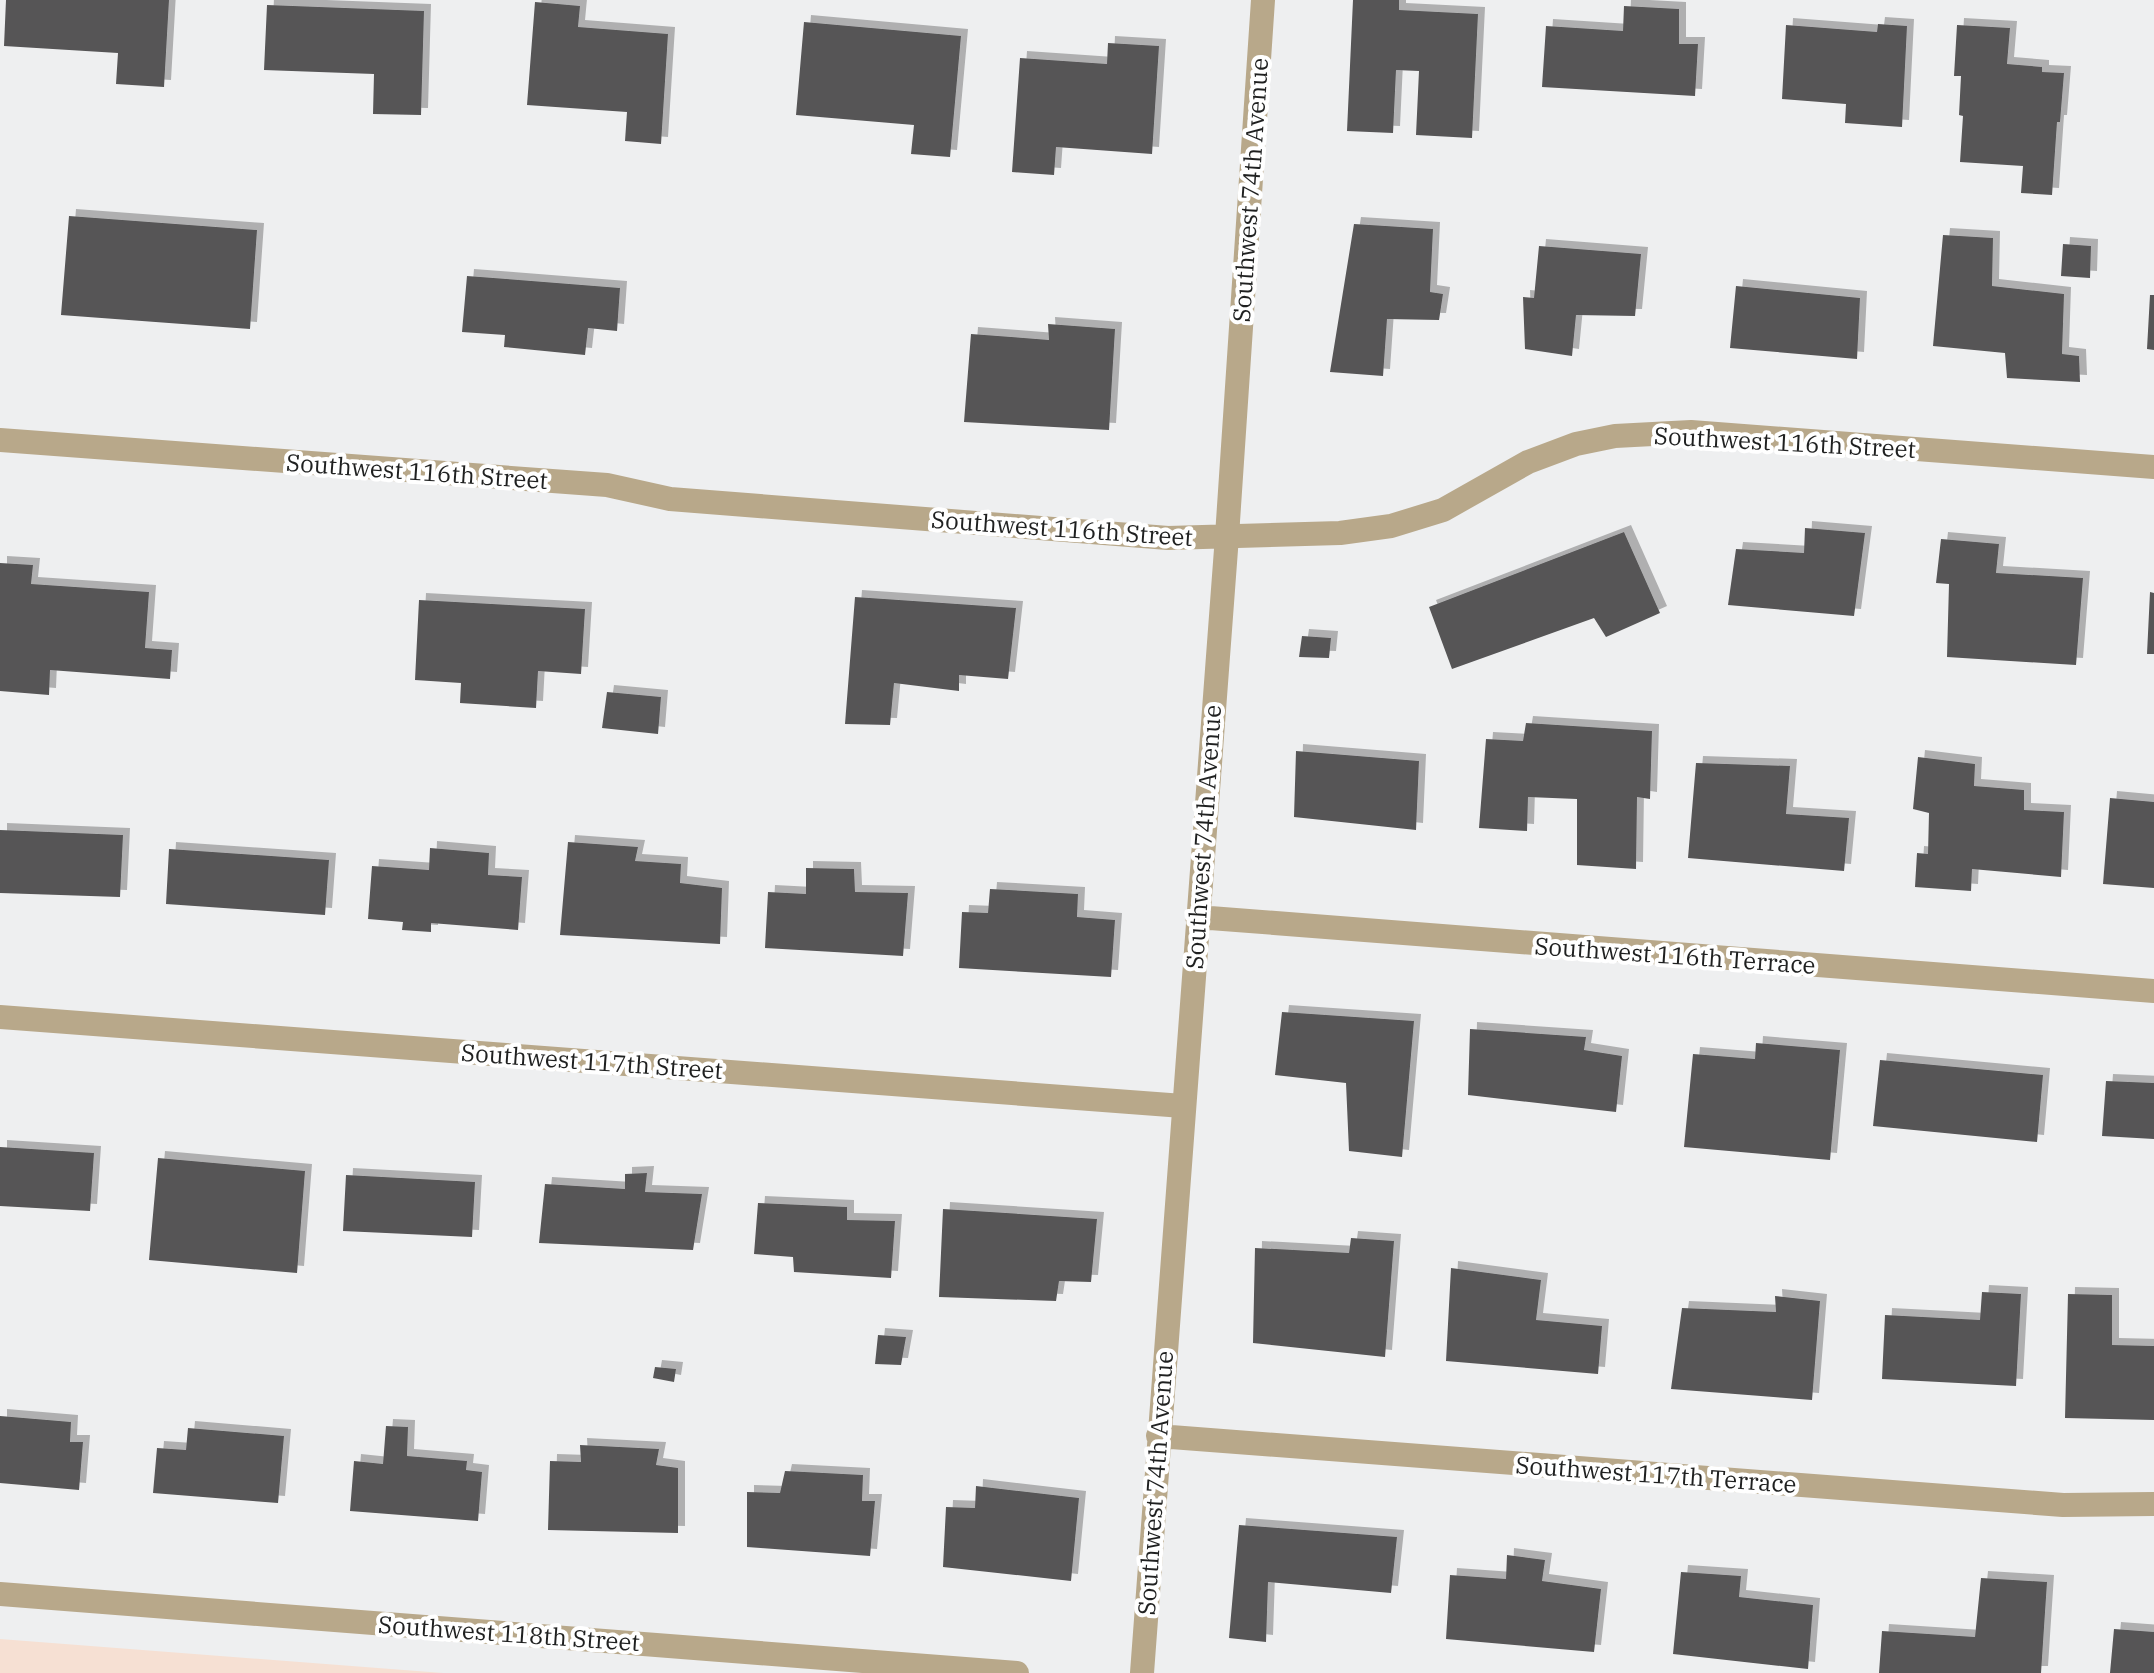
<svg xmlns="http://www.w3.org/2000/svg" width="2154" height="1673" viewBox="0 0 2154 1673" font-family="'IBM Plex Serif',serif">
  <style>
    .education { fill: #f6e0d3 }
    .building { fill: #565556; filter: url(#shadow) }
    .lines { fill: none; stroke-linecap: round; stroke-linejoin: round }
    .minor { stroke: #b8a88a; stroke-width: 24 }
    .labels { text-anchor: middle; dominant-baseline: central; stroke-width: 8; stroke-linejoin: round; paint-order: stroke }
    .street-label { font-size: 24px; fill: #1f2020; stroke: #fff }
  </style>
  <defs>
    <filter id="shadow"><feDropShadow dx="7" dy="-7" stdDeviation="0" flood-color="#0004"/></filter>
  </defs>
  <rect width="100%" height="100%" fill="#eeeff0"/>
  <path class="education" d="M0 1639 443 1673H0Z"/>
  <path class="building" d="M6 0H169L164 87 116 84 118 53 4 46Z
    M1353 0H1399V10L1478 14 1472 138 1416 135 1419 71 1396 70 1393 133 1347 131Z
    M535 2 580 6 578 27 668 34 661 144 625 141 627 112 527 105Z
    M267 5 424 11 421 115 373 114 374 74 264 70Z
    M1624 6 1679 9V44H1698L1695 96 1542 87 1546 26 1623 31Z
    M804 22 961 36 950 157 911 154 914 125 796 115Z
    M1878 24 1907 26 1902 127 1845 123 1846 104 1782 99 1786 25 1877 32Z
    M1957 25 2010 28 2007 64 2042 67V72L2064 73 2060 122H2057L2052 195 2021 193 2023 166 1960 162 1963 116 1959 115 1961 76H1954Z
    M1108 43 1159 46 1152 154 1056 147 1054 175 1012 172 1020 58 1107 64Z
    M69 216 257 230 250 329 61 315Z
    M1354 224 1433 229 1430 292 1443 294 1439 320 1387 319 1383 376 1330 372Z
    M1943 235 1993 238 1992 286 2064 294 2062 354 2079 356 2080 382 2007 378 2005 353 1933 346Z
    M2063 244 2091 246 2090 278 2061 276Z
    M1539 246 1641 254 1635 316 1576 315 1572 356 1525 349 1523 297 1534 298Z
    M467 276 620 288 617 331 588 328 585 355 504 347 505 335 462 332Z
    M1736 286 1860 298 1857 359 1730 348Z
    M2150 295H2154V350L2147 349Z
    M1048 324 1115 329 1109 430 964 422 971 334 1049 340Z
    M1805 528 1865 533 1854 616 1728 605 1736 549 1804 553Z
    M1624 532 1660 613 1606 637 1594 618 1452 669 1429 607Z
    M1941 539 1999 544 1996 573 2083 578 2076 665 1947 657 1949 584 1936 583Z
    M0 563 33 565 31 584 149 592 145 648 172 650 170 679 50 670 49 695 0 691Z
    M2150 592 2154 593V654H2147Z
    M855 597 1016 608 1008 679 959 675V691L894 683 890 725 845 724Z
    M419 600 585 609 581 674 538 671 536 708 460 703 461 683 415 680Z
    M1302 636 1331 638 1329 658 1299 657Z
    M607 692 661 697 658 734 602 728Z
    M1526 723 1652 731 1650 799 1637 797 1636 869 1577 865V799L1528 797 1527 831 1479 828 1486 739 1523 741Z
    M1296 751 1419 761 1416 830 1294 817Z
    M1918 757 1975 764 1974 786 2024 790V810L2064 812 2061 877 1972 869 1971 891 1915 887 1917 853 1928 854 1929 813 1913 809Z
    M1696 763 1790 766 1786 814 1849 818 1844 871 1688 858Z
    M2110 798 2154 802V888L2103 884Z
    M0 830 123 835 120 897 0 893Z
    M568 842 638 847 635 861 681 864 680 883 722 888 720 944 560 935Z
    M430 848 489 853 488 875 522 877 518 930 431 923V932L402 930 403 922 368 919 372 866 429 870Z
    M169 849 329 860 325 915 166 904Z
    M806 868 854 869 855 892 908 893 903 956 765 948 768 892 806 894Z
    M990 889 1078 894 1077 917 1115 920 1111 977 959 968 962 912 988 913Z
    M1282 1012 1414 1021 1402 1157 1349 1151 1346 1083 1275 1075Z
    M1470 1029 1586 1037 1584 1050 1622 1056 1616 1112 1468 1095Z
    M1756 1043 1840 1050 1830 1160 1684 1147 1693 1054 1755 1059Z
    M1880 1060 2043 1075 2037 1142 1873 1126Z
    M2106 1081 2154 1083V1139L2102 1136Z
    M0 1147 94 1153 90 1211 0 1206Z
    M158 1158 305 1171 297 1273 149 1260Z
    M647 1173 645 1192 702 1194 693 1250 539 1243 545 1184 625 1189V1174Z
    M346 1175 475 1182 472 1237 343 1231Z
    M758 1203 847 1207V1220L895 1221 891 1278 794 1272 793 1257 754 1254Z
    M943 1209 1097 1219 1091 1282 1059 1281 1056 1301 939 1297Z
    M1351 1238 1394 1241 1385 1357 1253 1343 1255 1248 1349 1253Z
    M1451 1268 1541 1280 1536 1320 1602 1326 1598 1374 1446 1361Z
    M1982 1292 2021 1294 2016 1386 1882 1379 1885 1315 1980 1320Z
    M2068 1294 2112 1295V1345L2154 1346V1420L2065 1418Z
    M1775 1296 1820 1301 1812 1400 1671 1389 1682 1308 1776 1312Z
    M878 1335 906 1337 901 1365 875 1364Z
    M655 1367 676 1369 674 1382 653 1378Z
    M0 1416 71 1422 70 1442H83L79 1490 0 1483Z
    M386 1426 408 1427 407 1456 467 1461 466 1470 482 1472 478 1521 350 1511 354 1461 383 1464Z
    M188 1428 284 1436 278 1503 153 1493 157 1448 186 1450Z
    M580 1445 659 1449 656 1465 678 1468V1533L548 1530 550 1461 581 1462Z
    M785 1471 863 1475 862 1501H875L870 1556 747 1547V1492L780 1493Z
    M976 1486 1079 1498 1071 1581 943 1567 946 1507 975 1508Z
    M1239 1525 1397 1537 1391 1593 1268 1582 1266 1642 1229 1638Z
    M1507 1555 1545 1560 1542 1581 1601 1589 1594 1652 1446 1639 1450 1575 1506 1579Z
    M1681 1572 1741 1576 1739 1597 1813 1605 1808 1669 1673 1654Z
    M1981 1578 2047 1582 2041 1673H1879L1882 1631 1975 1637Z
    M2114 1629 2154 1632V1673H2110Z"/>
  <g class="lines">
    <path class="minor" d="M0 440 607 485 670 499 1168 538 1340 533 1391 526 1443 510 1528 462 1576 444 1615 436 1691 432 2154 467
      M1197 917 2154 991
      M0 1017 1183 1106
      M1158 1436 2063 1505 2154 1504
      M0 1594 1017 1673
      M1142 1673 1227 536 1263 0"/>
  </g>
  <g class="labels">
    <g class="street-label">
      <text transform="translate(1250 190) rotate(-86)">Southwest 74th Avenue</text>
      <text transform="translate(1785 442) rotate(3)">Southwest 116th Street</text>
      <text transform="translate(417 471) rotate(4)">Southwest 116th Street</text>
      <text transform="translate(1062 528) rotate(4)">Southwest 116th Street</text>
      <text transform="translate(1203 837) rotate(-86)">Southwest 74th Avenue</text>
      <text transform="translate(1675 955) rotate(4)">Southwest 116th Terrace</text>
      <text transform="translate(592 1061) rotate(4)">Southwest 117th Street</text>
      <text transform="translate(1656 1474) rotate(4)">Southwest 117th Terrace</text>
      <text transform="translate(1155 1483) rotate(-86)">Southwest 74th Avenue</text>
      <text transform="translate(509 1633) rotate(4)">Southwest 118th Street</text>
    </g>
  </g>
</svg>
